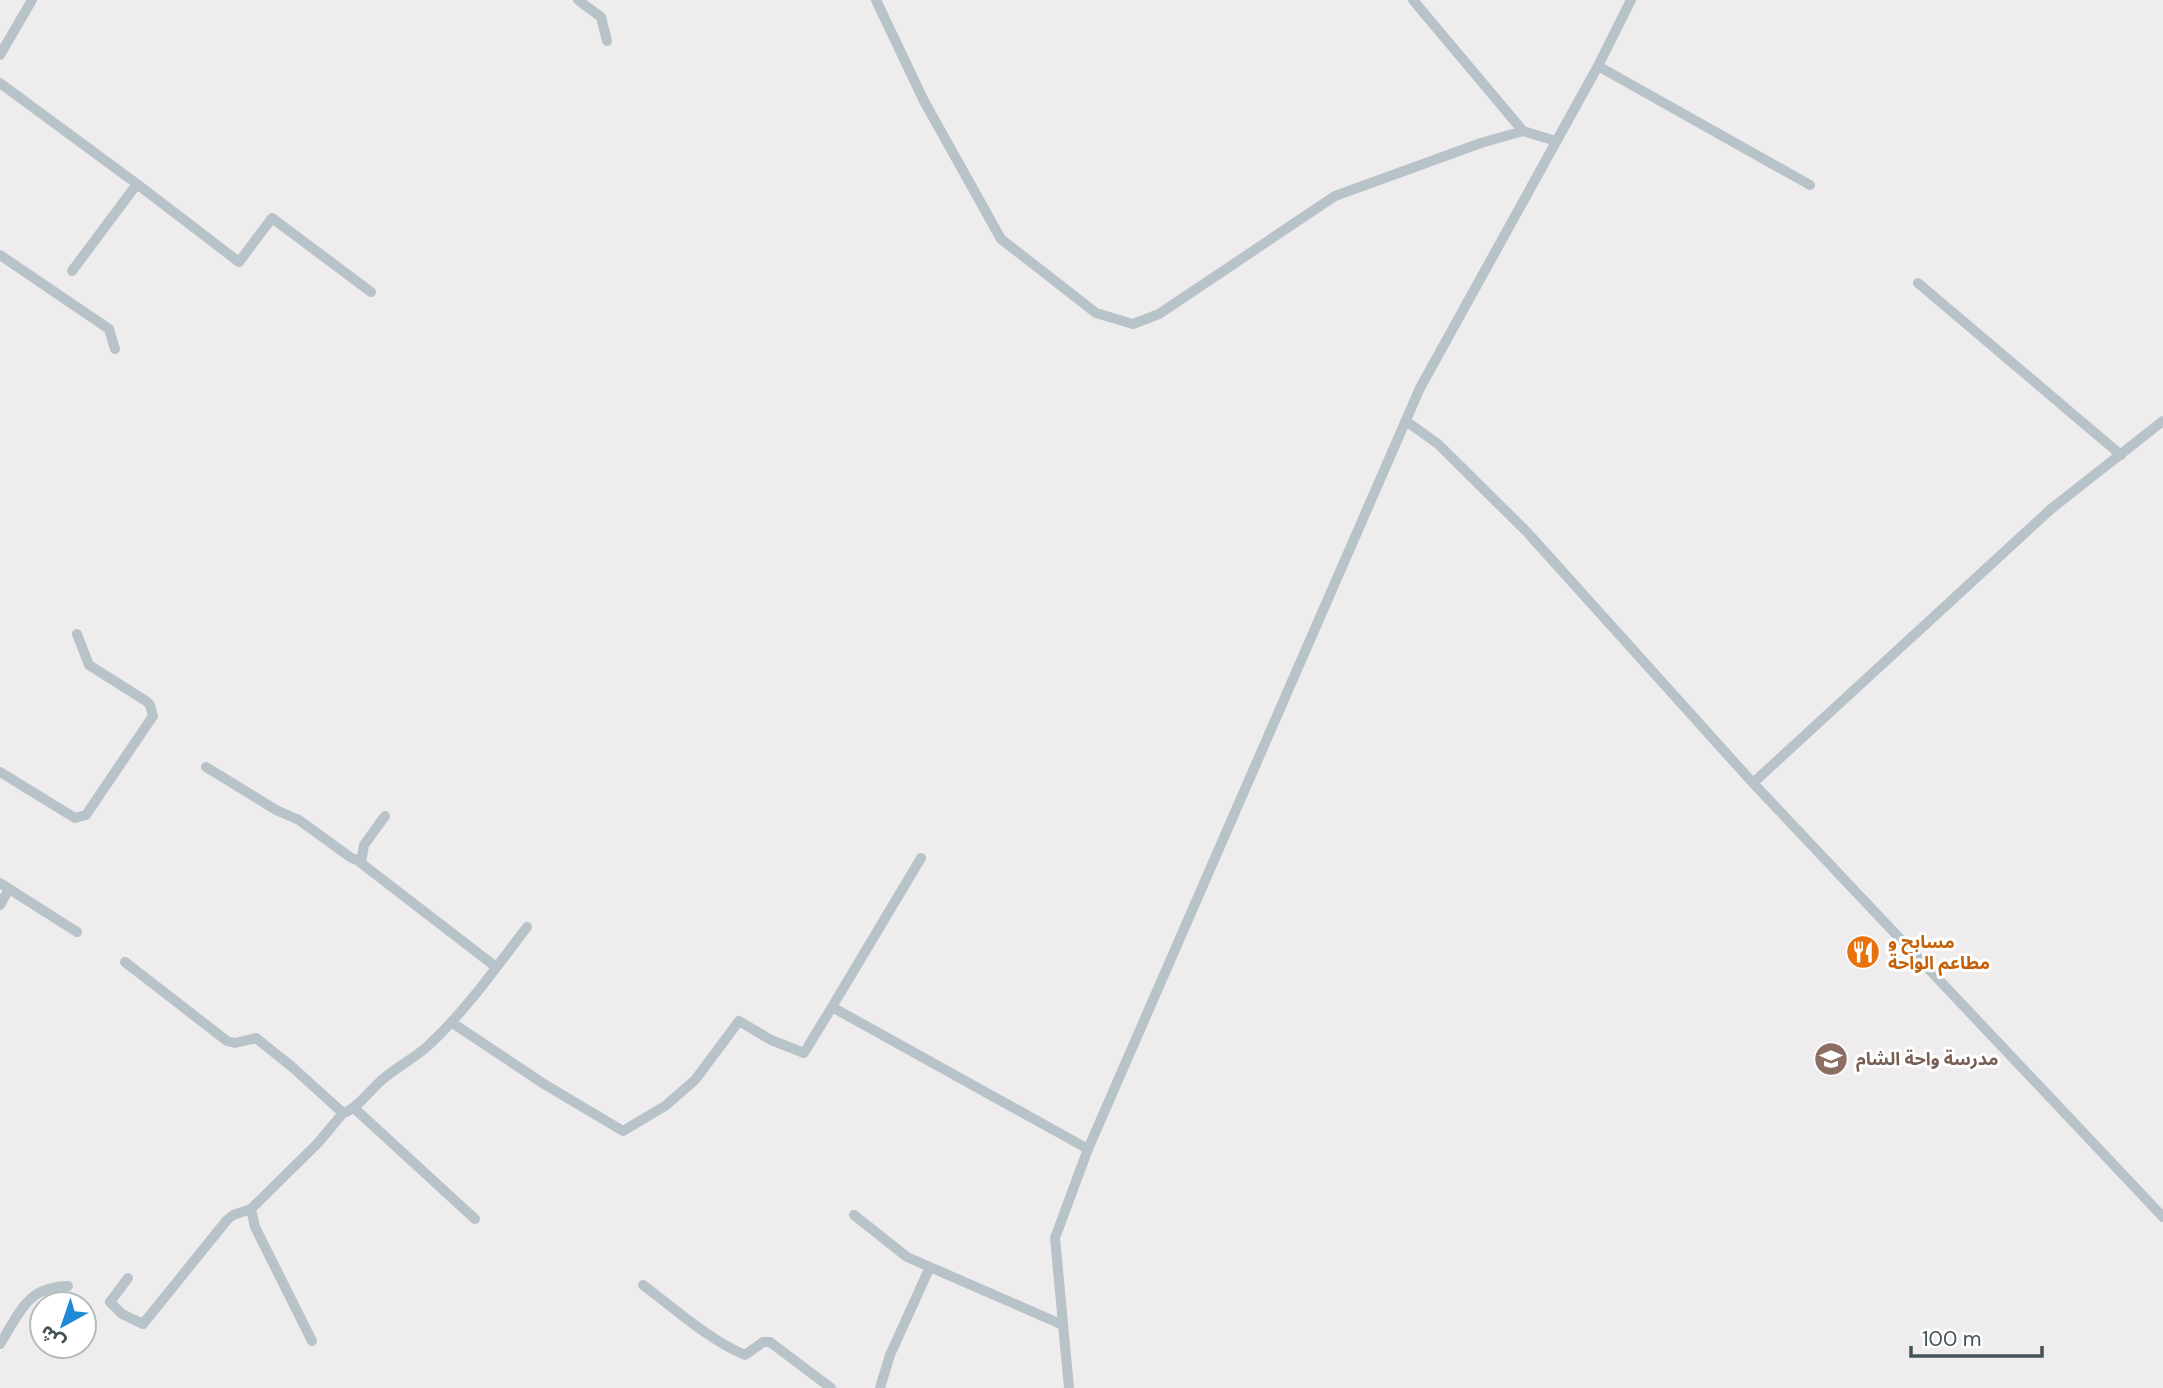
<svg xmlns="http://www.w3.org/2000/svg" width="2163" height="1388" viewBox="0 0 2163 1388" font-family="'DM Sans','Noto Sans Arabic',sans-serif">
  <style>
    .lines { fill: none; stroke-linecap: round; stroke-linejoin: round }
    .minor { stroke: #b8c3c9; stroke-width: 10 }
    .labels { text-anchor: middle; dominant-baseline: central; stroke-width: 6; stroke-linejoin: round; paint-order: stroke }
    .food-label { font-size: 18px; font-weight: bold; fill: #c56008; stroke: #fff; text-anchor: start }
    .education-label { font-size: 18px; font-weight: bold; fill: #785e54; stroke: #fff; text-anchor: start }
  </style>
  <rect width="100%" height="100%" fill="#efeced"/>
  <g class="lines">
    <path class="minor" d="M578 0 601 17 607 41
      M876 0 924 101 1001 239 1096 313 1133 324 1159 314 1335 196 1481 143 1523 131 1556 141
      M1413 0 1523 131
      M0 55 32 0
      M1598 66 1810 185
      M0 83 137 184 72 271
      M137 184 239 262 272 218 371 292
      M0 255 109 329 115 349
      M1918 283 2121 455
      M1406 421 1438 444 1527 532 1753 783 2163 1217
      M206 767 276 810 299 820 350 857 361 862
      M0 772 75 818 86 815 153 716 150 705 146 701 89 665 77 634
      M1753 783 2051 509 2163 421
      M385 816 364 845 361 863 496 967
      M0 883 77 932
      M0 905 9 889
      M125 962 227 1041 235 1043 256 1038 291 1066 343 1113C357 1109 371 1089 383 1079 398 1066 417 1057 431 1043 467 1009 497 966 527 927
      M832 1007 921 858
      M451 1022 544 1084 623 1131 665 1106 695 1080 739 1021 771 1040 804 1053 832 1007 1088 1149
      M354 1108 475 1219
      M251 1209 255 1227 312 1341
      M854 1215 907 1257 1063 1325
      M128 1278 110 1302 122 1314 143 1324 227 1220 233 1215 251 1209 318 1143 343 1113
      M643 1285C675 1309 708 1339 745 1355L763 1342H770L831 1388
      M0 1344C20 1313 26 1287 68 1286
      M880 1388 890 1355 930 1267
      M1069 1388 1055 1238 1088 1149 1420 388 1598 66 1631 0"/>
  </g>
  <defs>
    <g id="restaurant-disc" transform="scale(1.75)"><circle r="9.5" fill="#e8710a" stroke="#fff"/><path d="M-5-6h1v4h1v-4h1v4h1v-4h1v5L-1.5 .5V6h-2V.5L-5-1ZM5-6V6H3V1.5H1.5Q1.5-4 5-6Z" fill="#fff"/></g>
    <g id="school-disc" transform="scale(1.75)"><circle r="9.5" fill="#8d6e63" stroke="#fff"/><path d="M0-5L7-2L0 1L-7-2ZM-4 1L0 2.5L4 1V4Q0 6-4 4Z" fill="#fff"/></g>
  </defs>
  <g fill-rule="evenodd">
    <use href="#restaurant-disc" x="1863" y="952"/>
    <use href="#school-disc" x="1831" y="1059"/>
  </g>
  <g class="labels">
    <g class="food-label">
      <text x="1888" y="942">مسابح و<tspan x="1888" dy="21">مطاعم الواحة</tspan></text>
    </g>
    <g class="education-label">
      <text x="1856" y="1059">مدرسة واحة الشام</text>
    </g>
  </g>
  <g transform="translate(63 1325) rotate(220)"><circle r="33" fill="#ffffff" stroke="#b5babd" stroke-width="2"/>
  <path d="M0-5L12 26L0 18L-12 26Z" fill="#1e8ad7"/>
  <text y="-10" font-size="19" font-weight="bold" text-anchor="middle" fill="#455259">ش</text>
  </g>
  <path d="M1911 1346v10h131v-10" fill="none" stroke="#455259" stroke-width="3.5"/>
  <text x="1922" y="1346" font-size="21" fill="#455259" stroke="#ffffff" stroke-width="5" paint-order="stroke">100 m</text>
</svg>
